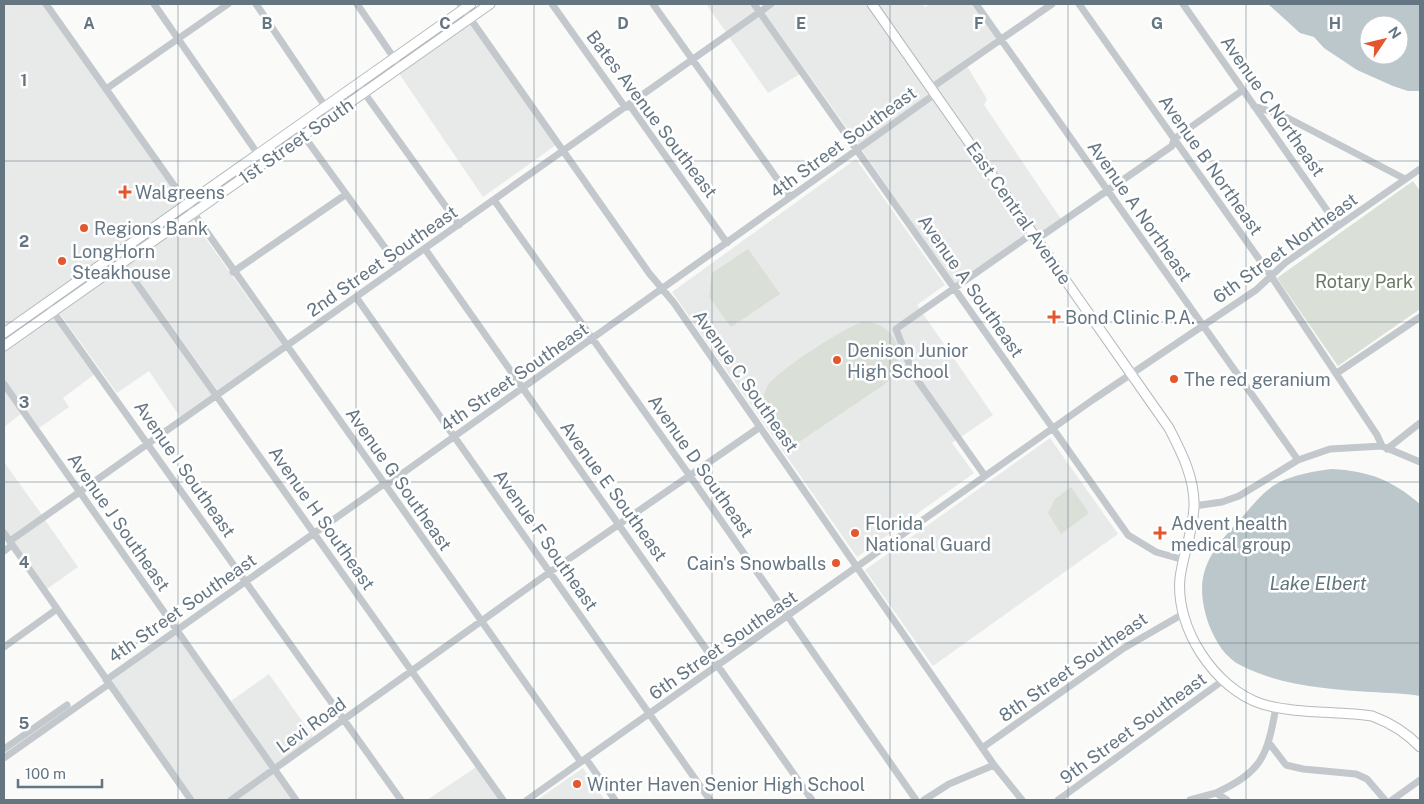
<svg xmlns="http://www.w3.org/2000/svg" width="1424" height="804" viewBox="0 0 1424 804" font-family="'Public Sans',sans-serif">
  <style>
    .built { fill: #e8e9e9 }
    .green { fill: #dadfd7 }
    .water { fill: #bbc7cb; fill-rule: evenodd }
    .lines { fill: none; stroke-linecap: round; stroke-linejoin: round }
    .major-casing { stroke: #b5babe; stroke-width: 11 }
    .minor { stroke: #c3c8cc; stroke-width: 7 }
    .major { stroke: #fff; stroke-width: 9 }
    .grid { fill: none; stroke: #657683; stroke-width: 1; stroke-opacity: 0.55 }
    .poi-dot { fill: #e4572e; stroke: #fff; stroke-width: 2 }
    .labels { text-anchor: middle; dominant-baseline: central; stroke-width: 5; stroke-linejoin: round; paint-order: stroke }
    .street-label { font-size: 18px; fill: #657683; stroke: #fff }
    .poi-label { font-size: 18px; fill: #657683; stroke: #fff; text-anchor: start }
    .park-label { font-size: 18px; fill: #687a64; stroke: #fff }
    .water-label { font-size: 19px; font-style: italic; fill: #60757c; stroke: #fff }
    .grid-label { font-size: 16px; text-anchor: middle; font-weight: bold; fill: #657683; stroke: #fff; stroke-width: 5; stroke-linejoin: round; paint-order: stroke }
  </style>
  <rect width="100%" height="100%" fill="#fafaf8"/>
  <path class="built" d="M4 4H46L192 213 51 307 4 343Z
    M706 4H750L756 11 726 32Z
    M776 4H868L931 93 859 145 764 12Z
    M876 4H922L925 7 930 4H972L996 38 932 83Z
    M759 16 800 74 768 93 729 37Z
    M469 22 556 145 483 197 398 72Z
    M967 66 987 99 984 105 1061 219 1038 234 935 88Z
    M934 98 1028 232 955 284 862 150Z
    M856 159 945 285 917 305 993 415 952 443 974 473 857 557 672 292Z
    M191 218 282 345 218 391 127 263Z
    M122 267 212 394 180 417 149 371 117 393 58 311Z
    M52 315 95 374 63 398 69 407 39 428 4 378V350Z
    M4 390 21 414 4 427Z
    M1050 438 1118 534 933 666 865 570Z
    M4 462 42 515 11 537 4 528Z
    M45 520 78 567 47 589 14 542Z
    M176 634 271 769 226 800H195L111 680Z
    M269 674 314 738 276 765 231 701Z
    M476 767 499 800H427Z
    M583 768 605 800H537Z
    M274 773 292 800H236Z"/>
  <path class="green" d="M1413 181 1420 191V309L1338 366 1277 278Z
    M748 249 780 294 731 327 709 297 712 273Z
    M863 322C897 322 912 361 885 384L790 448 786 442 793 436C781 434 772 429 766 417 762 408 762 396 767 387 774 373 846 326 863 322Z
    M1071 487 1089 513 1061 534 1048 513 1055 499Z"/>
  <path class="water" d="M1268 4H1420V91H1408L1393 86 1357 70 1324 48 1314 37 1300 33ZM1369 25H1399V55H1369Z
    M1332 469C1369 471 1392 480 1420 504V696C1404 693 1387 693 1371 692 1327 689 1282 686 1242 666 1225 658 1216 642 1209 625 1191 573 1210 552 1244 515 1256 501 1267 487 1284 480 1299 474 1315 471 1332 469Z"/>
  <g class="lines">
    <g class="major-casing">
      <path id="major" d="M872 4 1169 428C1182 453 1195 479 1194 507 1193 532 1183 554 1180 578 1175 628 1215 689 1262 704 1295 714 1337 711 1372 716 1391 723 1406 732 1420 747
        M4 333 471 4
        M4 346 490 4"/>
    </g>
    <path class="minor" d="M46 4 581 762
      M154 4 264 163
      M256 4 331 115
      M357 4 396 61
      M460 4 649 273 674 303 994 765 1022 800
      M552 4 625 107H631L727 243
      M653 4 790 197
      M754 4 1128 535 1156 552 1184 560
      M976 4 1298 460
      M1079 4 1271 276 1377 435 1382 446
      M1183 4 1338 226
      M358 84 459 225
      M931 88 1052 4
      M106 89 228 4
      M1254 106 1284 116 1405 179
      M301 132 399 267
      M494 200 690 476 916 800
      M1037 239 1172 146 1174 139 1243 90
      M425 249 812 800
      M116 254 503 800
      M233 272 345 195
      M356 297 710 800
      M47 303 401 800
      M1337 373 1420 317
      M4 384 296 800
      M1387 449 1420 423
      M985 476 913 374 896 329 1033 233
      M1194 506 1222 502 1239 496 1298 460 1330 449 1382 446 1420 462
      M4 533 191 800
      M10 541 771 4
      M4 551 12 545
      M4 647 57 609
      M106 680 384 484 389 483 935 94
      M1270 744 1286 765 1303 769 1356 774 1367 779 1385 800
      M982 748 1124 648 1183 614
      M4 749 67 705
      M4 758 109 684
      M586 759 615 800
      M1216 793C1263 771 1267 756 1276 707
      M231 800 550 572 760 427
      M527 800 1094 399 1256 290 1285 263 1420 169
      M924 800 949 784 994 765
      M1058 800 1225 679
      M1190 800 1216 793 1227 800
      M1392 800 1420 780"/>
    <use href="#major" class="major"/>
  </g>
  <path class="grid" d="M178 4V800M356 4V800M534 4V800M712 4V800M890 4V800M1068 4V800M1246 4V800M4 161H1420M4 322H1420M4 482H1420M4 643H1420"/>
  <g class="poi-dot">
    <path d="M122.5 184.5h5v5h5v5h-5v5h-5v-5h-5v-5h5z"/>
    <circle cx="84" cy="228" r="5"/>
    <circle cx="62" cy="261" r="5"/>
    <path d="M1051.5 309.5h5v5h5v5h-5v5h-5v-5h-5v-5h5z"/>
    <circle cx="837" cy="360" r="5"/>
    <circle cx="1174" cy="379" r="5"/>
    <circle cx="855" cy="533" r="5"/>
    <path d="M1157.5 525.5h5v5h5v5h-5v5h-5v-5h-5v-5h5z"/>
    <circle cx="836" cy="563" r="5"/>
    <circle cx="577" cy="784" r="5"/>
  </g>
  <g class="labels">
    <g class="street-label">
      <text transform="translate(1273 106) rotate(55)">Avenue C Northeast</text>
      <text transform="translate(652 114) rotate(53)">Bates Avenue Southeast</text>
      <text transform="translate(296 141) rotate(-35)">1st Street South</text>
      <text transform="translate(843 142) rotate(-36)">4th Street Southeast</text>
      <text transform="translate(1211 165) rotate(55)">Avenue B Northeast</text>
      <text transform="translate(1140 211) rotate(55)">Avenue A Northeast</text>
      <text transform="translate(1019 213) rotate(55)">East Central Avenue</text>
      <text transform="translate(1285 248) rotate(-36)">6th Street Northeast</text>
      <text transform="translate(382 261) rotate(-35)">2nd Street Southeast</text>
      <text transform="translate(971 286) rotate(55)">Avenue A Southeast</text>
      <text transform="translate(514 377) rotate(-35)">4th Street Southeast</text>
      <text transform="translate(746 381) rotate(55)">Avenue C Southeast</text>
      <text transform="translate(701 466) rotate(55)">Avenue D Southeast</text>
      <text transform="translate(185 469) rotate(55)">Avenue I Southeast</text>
      <text transform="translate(399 479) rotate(55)">Avenue G Southeast</text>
      <text transform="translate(614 491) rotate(54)">Avenue E Southeast</text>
      <text transform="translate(322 518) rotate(55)">Avenue H Southeast</text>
      <text transform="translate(119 522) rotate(55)">Avenue J Southeast</text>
      <text transform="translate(546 540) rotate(55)">Avenue F Southeast</text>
      <text transform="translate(182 608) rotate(-35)">4th Street Southeast</text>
      <text transform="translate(723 645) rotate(-35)">6th Street Southeast</text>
      <text transform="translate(1073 667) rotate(-35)">8th Street Southeast</text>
      <text transform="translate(311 725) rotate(-36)">Levi Road</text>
      <text transform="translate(1133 728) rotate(-36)">9th Street Southeast</text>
    </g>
    <g class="poi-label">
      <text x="135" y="192">Walgreens</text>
      <text x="94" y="228">Regions Bank</text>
      <text x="72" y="251">LongHorn<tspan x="72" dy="21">Steakhouse</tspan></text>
      <text x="1065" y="317">Bond Clinic P.A.</text>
      <text x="847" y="350">Denison Junior<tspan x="847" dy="21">High School</tspan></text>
      <text x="1184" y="379">The red geranium</text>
      <text x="865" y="523">Florida<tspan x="865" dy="21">National Guard</tspan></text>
      <text x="1171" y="523">Advent health<tspan x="1171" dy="21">medical group</tspan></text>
      <text x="826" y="563" text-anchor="end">Cain's Snowballs</text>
      <text x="587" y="784">Winter Haven Senior High School</text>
    </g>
    <g class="park-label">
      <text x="1364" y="281">Rotary Park</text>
    </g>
    <g class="water-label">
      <text x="1318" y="583">Lake Elbert</text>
    </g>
  </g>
  <g class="grid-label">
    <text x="89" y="29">A</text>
    <text x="267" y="29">B</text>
    <text x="445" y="29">C</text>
    <text x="623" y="29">D</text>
    <text x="801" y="29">E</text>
    <text x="979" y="29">F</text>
    <text x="1157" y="29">G</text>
    <text x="1335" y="29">H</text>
    <text x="24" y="86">1</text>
    <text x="24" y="247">2</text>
    <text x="24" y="408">3</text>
    <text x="24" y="568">4</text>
    <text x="24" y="729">5</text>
  </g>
  <rect width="1424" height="804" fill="none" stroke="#657683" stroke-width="10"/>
  <g transform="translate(1384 40) rotate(55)"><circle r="24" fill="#ffffff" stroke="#c1c8cd"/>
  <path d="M0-4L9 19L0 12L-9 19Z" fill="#e4572e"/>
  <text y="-8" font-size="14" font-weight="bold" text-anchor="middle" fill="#657683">N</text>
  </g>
  <path d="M18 779v8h84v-8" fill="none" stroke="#657683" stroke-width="2.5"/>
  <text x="25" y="779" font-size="15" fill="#657683" stroke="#ffffff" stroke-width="4" paint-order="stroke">100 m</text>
</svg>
